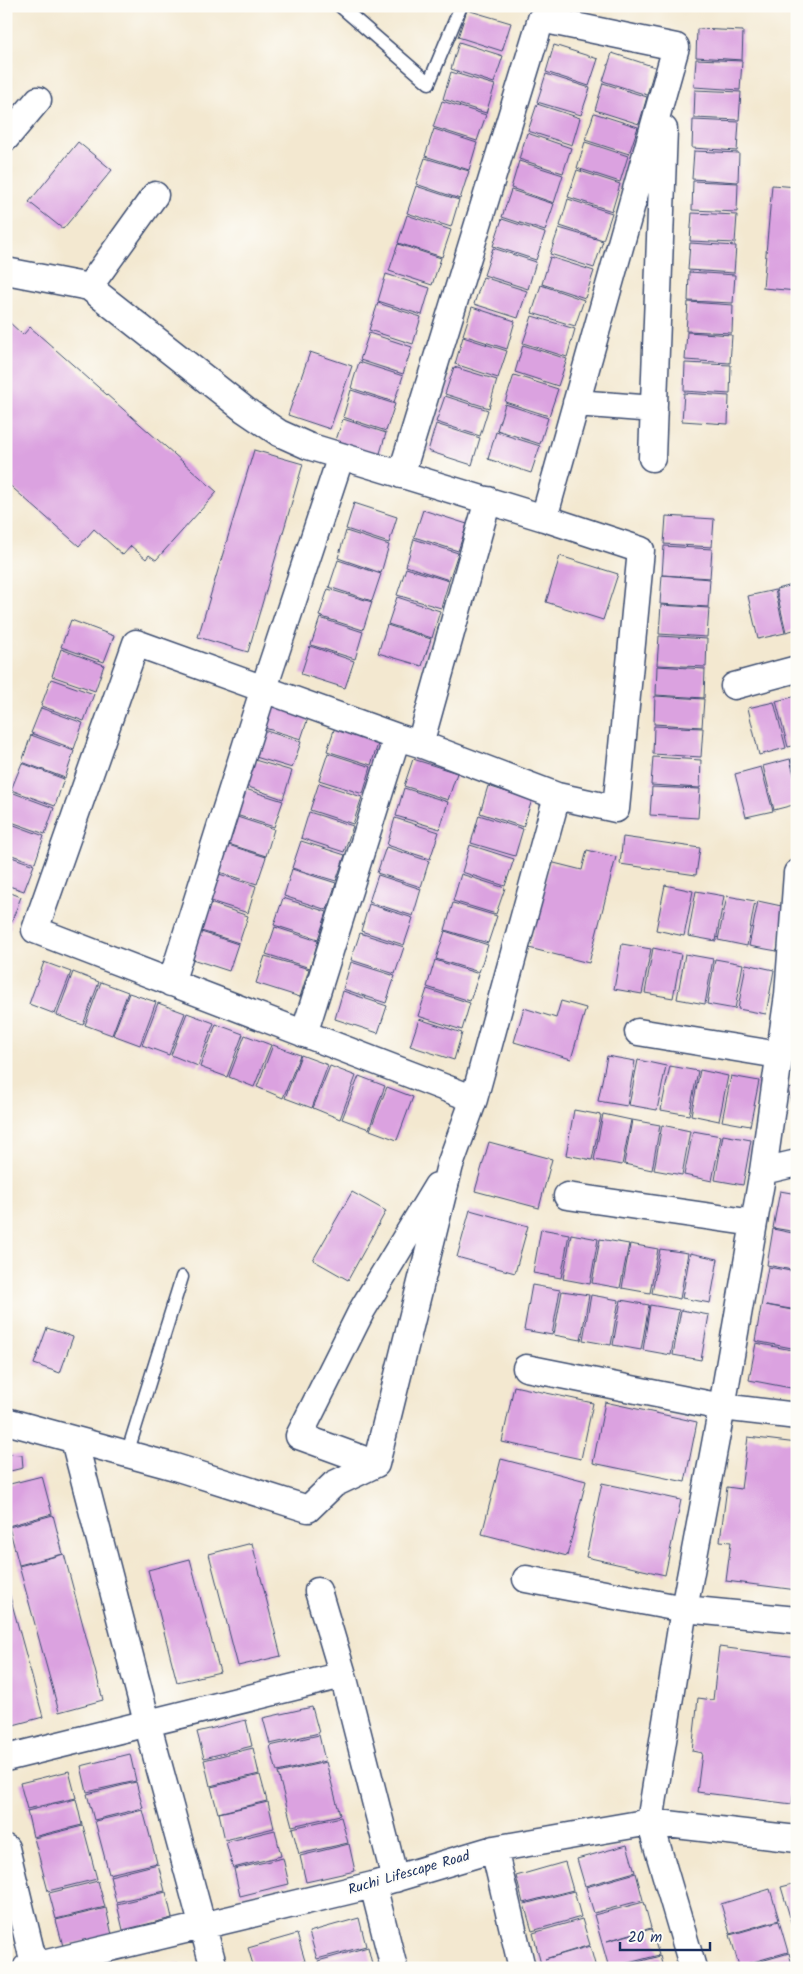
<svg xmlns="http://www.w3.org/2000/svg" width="803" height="1974" viewBox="0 0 803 1974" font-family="Kalam,sans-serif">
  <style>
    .building { fill: #dba2e0 }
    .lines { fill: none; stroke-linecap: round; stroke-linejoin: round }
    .service-casing { stroke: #3b4b6f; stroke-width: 15 }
    .minor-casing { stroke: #3b4b6f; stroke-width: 29 }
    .service { stroke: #fff; stroke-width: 12 }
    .minor { stroke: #fff; stroke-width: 26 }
    .labels { text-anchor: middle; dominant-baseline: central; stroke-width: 4; stroke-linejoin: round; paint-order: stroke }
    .street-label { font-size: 14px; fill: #1b2f5e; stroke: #fdfcf7 }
  </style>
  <rect width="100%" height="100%" fill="#fdfcf7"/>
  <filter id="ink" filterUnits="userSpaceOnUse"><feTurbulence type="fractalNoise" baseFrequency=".02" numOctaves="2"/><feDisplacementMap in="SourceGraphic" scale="10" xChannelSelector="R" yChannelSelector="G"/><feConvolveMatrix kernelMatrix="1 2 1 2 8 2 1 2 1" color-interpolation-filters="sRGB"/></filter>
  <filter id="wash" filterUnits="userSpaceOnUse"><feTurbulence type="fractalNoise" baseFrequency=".0096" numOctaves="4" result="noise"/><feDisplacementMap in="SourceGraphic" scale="20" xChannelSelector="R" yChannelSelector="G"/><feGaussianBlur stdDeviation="1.12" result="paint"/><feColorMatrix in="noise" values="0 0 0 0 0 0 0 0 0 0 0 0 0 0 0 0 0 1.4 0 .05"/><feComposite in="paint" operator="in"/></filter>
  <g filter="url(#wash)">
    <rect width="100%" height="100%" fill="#f3e8d0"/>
    <g id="blocks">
      <path class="building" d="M467 10 511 23 502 51 458 37Z
        M697 29 743 31 742 60 696 57Z
        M459 42 503 56 494 83 451 69Z
        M554 45 598 59 589 86 546 72Z
        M612 53 655 67 647 95 603 81Z
        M696 59 742 61 740 90 694 87Z
        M451 72 495 85 486 113 443 99Z
        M546 74 590 88 581 115 537 102Z
        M603 83 647 97 639 124 595 110Z
        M695 90 741 92 739 120 694 118Z
        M442 101 486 115 477 141 433 127Z
        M537 104 580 118 572 145 528 131Z
        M594 113 638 127 629 154 585 140Z
        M693 120 739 122 737 151 692 148Z
        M434 129 477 143 469 170 425 156Z
        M527 133 571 148 563 173 519 159Z
        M78 142 112 170 63 229 29 202Z
        M585 142 628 156 620 182 577 168Z
        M694 151 739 153 738 182 692 179Z
        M425 158 469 171 460 199 416 184Z
        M519 161 563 175 554 203 511 188Z
        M577 170 620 184 612 211 568 197Z
        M693 181 738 183 737 212 692 210Z
        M772 185 797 187V291L763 288Z
        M416 186 459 200 451 227 407 213Z
        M511 190 554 204 545 231 502 217Z
        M568 199 612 213 603 240 560 226Z
        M692 213 737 215 735 243 690 241Z
        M407 215 451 230 442 257 398 243Z
        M502 219 545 233 536 260 493 246Z
        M559 228 603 241 594 268 550 254Z
        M690 243 736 246 734 273 688 270Z
        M398 244 441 258 432 285 389 271Z
        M493 248 536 262 528 289 484 275Z
        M550 257 594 271 585 298 542 284Z
        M689 272 735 275 733 303 688 301Z
        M386 274 430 288 422 315 378 301Z
        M483 277 527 291 518 318 474 304Z
        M541 285 584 300 575 326 532 313Z
        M688 302 733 305 732 333 686 331Z
        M378 303 421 317 413 344 369 330Z
        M472 307 515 321 507 349 463 335Z
        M532 316 575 329 567 357 523 343Z
        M8 321 23 335 30 327 217 492 156 560 149 555 146 559 131 546 123 555 94 529 79 546 6 482V323Z
        M687 332 732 335 730 363 685 360Z
        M369 333 412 347 403 374 360 360Z
        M463 337 507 351 498 378 455 364Z
        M523 345 567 359 558 386 515 372Z
        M310 352 352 366 330 429 288 415Z
        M359 362 403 376 394 402 351 388Z
        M685 363 731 365 730 394 684 391Z
        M454 367 497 380 489 408 445 394Z
        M514 375 558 389 549 416 505 402Z
        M351 390 395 404 386 431 343 417Z
        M684 393 729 396 728 424 682 421Z
        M445 396 488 410 480 436 436 422Z
        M505 404 548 418 540 444 497 430Z
        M343 419 386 433 378 460 334 446Z
        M436 424 480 438 472 465 428 451Z
        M496 432 540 446 531 473 488 459Z
        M254 450 303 464 248 652 198 637Z
        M354 503 397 517 389 543 346 529Z
        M423 510 467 524 458 551 414 537Z
        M666 516 714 519 712 547 664 544Z
        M346 531 389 545 381 573 338 558Z
        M414 539 458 553 449 580 406 566Z
        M664 546 712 549 710 578 662 575Z
        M560 556 618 574 603 620 546 602Z
        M338 560 381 574 372 601 329 587Z
        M406 568 449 581 441 608 397 595Z
        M662 575 710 579 708 607 660 604Z
        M797 584V629L786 632 776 589Z
        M328 589 372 602 363 630 319 616Z
        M775 590 785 633 758 639 748 596Z
        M397 597 440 611 432 638 388 624Z
        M661 605 709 608 707 637 659 634Z
        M320 618 363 632 355 659 311 645Z
        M71 620 114 636 104 662 61 647Z
        M387 625 431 639 422 666 378 653Z
        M659 636 707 639 706 667 657 665Z
        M310 646 354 661 345 688 301 674Z
        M61 649 104 665 95 691 52 676Z
        M657 666 705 669 704 698 656 695Z
        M51 679 94 694 84 721 41 706Z
        M655 696 704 699 702 727 654 724Z
        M797 696V745L788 747 776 701Z
        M266 698 310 712 301 739 258 726Z
        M774 702 786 748 759 755 748 708Z
        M41 708 83 723 74 749 31 733Z
        M336 724 380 738 371 765 327 751Z
        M654 726 703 728 701 757 653 754Z
        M257 728 301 742 292 768 249 755Z
        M31 735 74 751 65 778 22 762Z
        M328 753 371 767 363 794 319 780Z
        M653 757 701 760 700 788 651 785Z
        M797 757V779H796L791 759Z
        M248 758 292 771 283 799 240 784Z
        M413 759 457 773 448 800 404 786Z
        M790 759 797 787V804L774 810 763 766Z
        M22 763 64 779 55 806 11 790Z
        M761 767 773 811 746 817 735 774Z
        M319 783 362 797 353 824 310 810Z
        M488 786 532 800 523 827 480 813Z
        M239 787 283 801 274 827 230 813Z
        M652 787 700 789 698 818 650 815Z
        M404 788 448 802 440 829 396 816Z
        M11 792 54 808 45 834 6 820V805Z
        M309 812 353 826 344 852 301 838Z
        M231 815 274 829 266 856 222 842Z
        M479 815 523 829 515 856 471 843Z
        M395 818 439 832 430 859 387 845Z
        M6 822 44 836 35 863 6 853Z
        M623 837 700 848 696 875 620 864Z
        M301 841 345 855 336 881 292 868Z
        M222 843 266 857 257 884 213 870Z
        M470 845 514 859 505 886 462 872Z
        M386 847 429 861 421 887 377 873Z
        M587 850 616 857 589 963 529 948 550 862 582 870Z
        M6 855 34 865 24 891 6 885Z
        M292 869 336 883 327 910 284 896Z
        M213 872 256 886 248 913 204 899Z
        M461 874 505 888 496 914 453 901Z
        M378 875 421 889 413 916 369 902Z
        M665 885 693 891 684 936 656 930Z
        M6 891 21 897 11 923 6 921Z
        M696 891 724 896 716 941 688 936Z
        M727 896 755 901 747 946 718 940Z
        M283 898 327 912 318 939 274 925Z
        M204 901 248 916 239 943 195 929Z
        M758 901 786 907 777 951 749 946Z
        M453 903 497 916 488 943 445 930Z
        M369 904 413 918 404 945 361 931Z
        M6 923 11 925 6 939Z
        M275 927 318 941 310 968 266 954Z
        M195 930 238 944 229 971 186 957Z
        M445 931 488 945 479 972 436 959Z
        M360 933 404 947 395 974 351 960Z
        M622 944 651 949 642 994 614 989Z
        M653 948 681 954 673 998 645 993Z
        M685 954 713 959 705 1004 677 999Z
        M265 956 309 969 300 997 256 983Z
        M715 959 743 964 735 1009 707 1004Z
        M435 960 479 974 470 1001 427 987Z
        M44 962 71 972 55 1014 29 1004Z
        M351 962 395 976 386 1003 343 989Z
        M746 964 774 970 766 1014 738 1009Z
        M73 972 99 982 83 1025 57 1015Z
        M101 982 128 992 112 1035 85 1025Z
        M427 989 470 1003 462 1030 418 1016Z
        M343 991 387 1006 378 1033 335 1019Z
        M129 993 156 1002 140 1045 113 1035Z
        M561 1001 586 1008 571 1059 514 1042 524 1008 556 1018Z
        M158 1003 185 1013 169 1055 142 1045Z
        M187 1013 214 1023 198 1066 171 1055Z
        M419 1019 462 1033 454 1060 410 1046Z
        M216 1024 243 1034 227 1077 200 1067Z
        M245 1035 271 1045 254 1087 229 1077Z
        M273 1045 300 1055 283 1098 257 1087Z
        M301 1055 328 1065 312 1108 285 1098Z
        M607 1056 635 1061 627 1106 598 1101Z
        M638 1060 666 1066 657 1110 629 1105Z
        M330 1066 356 1076 340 1119 313 1108Z
        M670 1066 698 1071 689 1115 661 1110Z
        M700 1070 728 1076 719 1121 691 1115Z
        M359 1076 385 1086 369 1129 342 1119Z
        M731 1076 759 1081 750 1126 722 1121Z
        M387 1087 413 1097 397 1140 370 1130Z
        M797 1087V1120L796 1121 788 1089Z
        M574 1110 601 1115 592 1160 566 1155Z
        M603 1114 631 1120 622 1165 594 1160Z
        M632 1120 660 1125 652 1170 624 1164Z
        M662 1125 690 1131 682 1175 654 1170Z
        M693 1131 721 1136 712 1181 684 1175Z
        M723 1135 751 1140 743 1185 715 1180Z
        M489 1142 552 1159 539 1208 475 1191Z
        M780 1191 797 1194V1232L773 1228Z
        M352 1192 386 1211 348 1280 313 1260Z
        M470 1210 528 1226 515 1273 457 1257Z
        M541 1229 569 1234 561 1278 533 1273Z
        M773 1229 797 1234V1271L767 1265Z
        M571 1234 598 1239 590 1284 563 1279Z
        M600 1239 629 1244 620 1288 592 1283Z
        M630 1244 658 1249 650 1293 622 1288Z
        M660 1249 688 1253 680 1299 652 1293Z
        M690 1253 718 1259 710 1303 682 1298Z
        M768 1267 797 1272V1310L766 1305 797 1311V1349L755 1341Z
        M532 1285 560 1290 552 1335 524 1330Z
        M562 1291 589 1295 581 1340 554 1335Z
        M591 1295 619 1300 611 1345 583 1340Z
        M621 1300 649 1305 641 1350 613 1345Z
        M650 1305 679 1310 671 1355 643 1350Z
        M681 1310 709 1315 701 1360 673 1355Z
        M47 1328 73 1337 60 1373 34 1364Z
        M756 1343 797 1351 796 1389 749 1380Z
        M514 1386 593 1403 581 1459 502 1442Z
        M605 1402 697 1422 685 1482 593 1463Z
        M748 1437 797 1443V1590L726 1581 731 1542 720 1541 727 1487 741 1489Z
        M6 1454 22 1455 23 1468 6 1472Z
        M501 1459 586 1481 567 1556 482 1534Z
        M42 1476 52 1514 8 1526 6 1485Z
        M602 1483 681 1500 665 1575 586 1557Z
        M53 1515 63 1554 19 1565 9 1527Z
        M252 1543 281 1656 238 1666 209 1554Z
        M64 1554 103 1700 59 1712 19 1566Z
        M190 1559 220 1672 177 1682 148 1570Z
        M6 1582 43 1717 6 1727Z
        M719 1647 797 1657V1766L792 1804 697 1792 702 1753 692 1751 698 1698 713 1700Z
        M312 1707 319 1733 270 1744 263 1718Z
        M246 1720 252 1746 204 1758 197 1732Z
        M319 1735 325 1761 277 1772 270 1746Z
        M253 1748 259 1774 210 1786 204 1760Z
        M130 1754 136 1781 87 1792 81 1766Z
        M326 1762 340 1815 292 1826 278 1773Z
        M69 1771 76 1798 27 1809 20 1783Z
        M260 1775 267 1801 218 1813 211 1787Z
        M136 1782 143 1808 94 1820 87 1794Z
        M76 1799 82 1825 33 1837 27 1811Z
        M268 1802 274 1828 225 1840 219 1813Z
        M143 1810 157 1863 109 1874 95 1821Z
        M341 1817 348 1843 299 1854 292 1828Z
        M83 1826 97 1879 48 1891 34 1838Z
        M275 1830 281 1856 233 1868 226 1842Z
        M349 1844 355 1871 306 1882 300 1856Z
        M627 1845 635 1872 585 1886 577 1859Z
        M283 1858 289 1884 240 1896 234 1869Z
        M565 1862 573 1890 523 1903 516 1876Z
        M158 1864 165 1891 116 1902 110 1876Z
        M636 1873 643 1900 594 1913 586 1887Z
        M98 1881 105 1907 56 1919 49 1893Z
        M797 1883V1915L790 1917 781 1887Z
        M770 1889 779 1920 730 1934 721 1904Z
        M574 1891 581 1917 532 1931 524 1904Z
        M166 1892 172 1918 123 1930 117 1904Z
        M644 1902 651 1928 607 1941 651 1929 659 1955 609 1968 594 1915Z
        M106 1908 112 1935 63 1946 56 1920Z
        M797 1917V1938H796L790 1919Z
        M359 1918 366 1946 317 1959 309 1932Z
        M582 1919 590 1945 545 1959 590 1946 596 1968H542L533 1933Z
        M779 1921 788 1952 739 1966 730 1935Z
        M297 1934 305 1961 281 1968H254L248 1948Z
        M368 1947 373 1968H320L318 1961Z
        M789 1953 793 1968H741V1967Z
        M660 1956 663 1968H620V1967Z
        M306 1962 308 1968H288V1967Z
        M178 1963 179 1968H161V1967Z"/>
    </g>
  </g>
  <g filter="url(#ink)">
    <use href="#blocks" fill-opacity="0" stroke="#3b4b6f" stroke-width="1"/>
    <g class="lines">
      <g class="service-casing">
        <path id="service" d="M340 6 429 83 461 6
          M127 1454 182 1277"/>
      </g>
      <g class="minor-casing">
        <path id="minor" d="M6 138 38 100
          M6 271 89 287 245 410 279 433 308 446 544 518 641 550 616 809 557 796 474 1099 450 1165 376 1464 334 1484 308 1509 175 1467 6 1421
          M89 287 155 195
          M576 403 654 409
          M652 458 664 129
          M401 475 541 19 676 47 544 518
          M734 686 797 669
          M420 744 488 500
          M171 983 264 688 341 456
          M638 1032 779 1055
          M304 1034 397 737
          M474 1099 35 930 136 643 397 737 420 744 557 796
          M763 1171 797 1163
          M567 1196 754 1223
          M526 1368 722 1407 797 1416
          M74 1440 147 1722 214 1968
          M376 1464 299 1436 362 1310 437 1186
          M526 1579 684 1609 797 1620
          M318 1591 343 1675 395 1879
          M6 1758 343 1675
          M6 1848 35 1968
          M494 1849 522 1968
          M373 1885 394 1968
          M26 1968 373 1885 494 1849 650 1822 797 1839
          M693 1968 650 1822 684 1609 722 1407 763 1171 788 995 797 873"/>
      </g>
      <use href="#service" class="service"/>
      <use href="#minor" class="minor"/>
    </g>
  </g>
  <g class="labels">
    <g class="street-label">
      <text transform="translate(409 1873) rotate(-16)">Ruchi Lifescape Road</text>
    </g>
  </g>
  <rect width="803" height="1974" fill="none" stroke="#fdfcf7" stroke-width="25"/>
  <path d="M620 1942v8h90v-8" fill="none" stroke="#1b2f5e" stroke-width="2.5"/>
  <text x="628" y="1942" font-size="15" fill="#1b2f5e" stroke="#fdfcf7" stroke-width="4" paint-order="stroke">20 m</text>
</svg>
